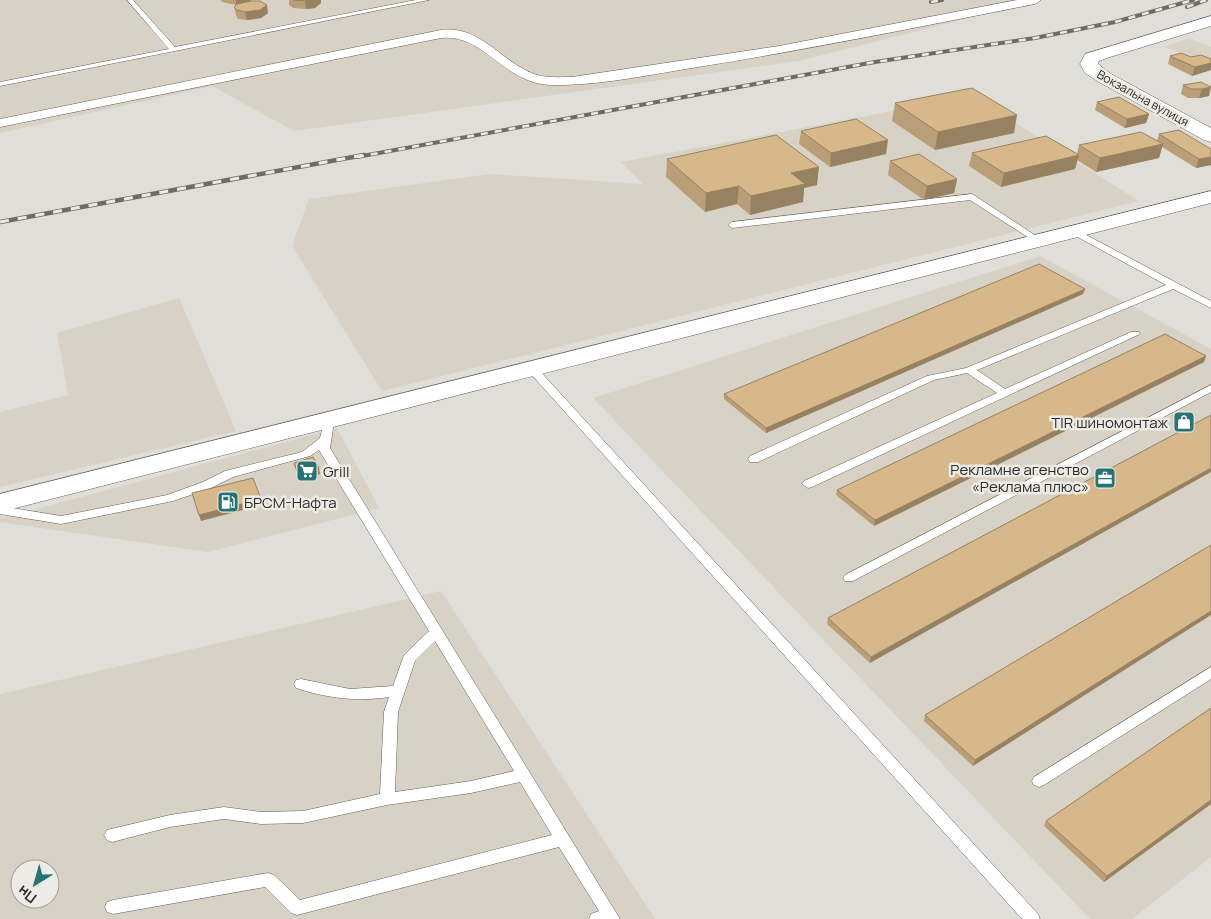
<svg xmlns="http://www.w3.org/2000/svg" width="1211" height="919" viewBox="0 0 1211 919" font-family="Manrope,sans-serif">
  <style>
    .built { fill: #d7d2c5; fill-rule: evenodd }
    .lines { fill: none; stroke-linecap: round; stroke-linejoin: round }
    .service-casing { stroke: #615f5a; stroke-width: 1 }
    .minor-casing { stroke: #615f5a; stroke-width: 1 }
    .secondary-casing { stroke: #615f5a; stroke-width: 1 }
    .service { fill: #fff; fill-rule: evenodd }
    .minor { fill: #fff; fill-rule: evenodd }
    .secondary { fill: #fff; fill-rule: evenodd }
    .rail-far1-casing { stroke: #6c6b67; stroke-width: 4 }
    .rail-casing { stroke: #6c6b67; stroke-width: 4.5 }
    .rail-far1 { stroke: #edebe5; stroke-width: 2.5; stroke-dasharray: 7; stroke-linecap: butt }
    .rail { stroke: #edebe5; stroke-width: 3; stroke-dasharray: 9; stroke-linecap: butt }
    .wall { fill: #b99e78 }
    .shaded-wall { fill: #968161 }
    .building { fill: #d7b88b; stroke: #968161 }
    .labels { text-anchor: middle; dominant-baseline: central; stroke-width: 5; stroke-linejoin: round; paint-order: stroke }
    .far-street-label { font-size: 12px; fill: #2c2b29; stroke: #edebe5 }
    .poi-label { font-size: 15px; fill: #2c2b29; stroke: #edebe5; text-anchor: end }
  </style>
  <rect width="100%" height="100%" fill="#e0ded8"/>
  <path class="built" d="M0 0H1041L798 61 294 131 212 86 0 133Z
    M1188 38 1211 47V65L1165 47Z
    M973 96 1139 201 382 391 292 246 309 199 490 174 643 184 621 162Z
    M1040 256 1211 349V857L1132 919H1090L593 398Z
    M179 298 236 431 0 487V412L68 395 57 333Z
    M337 428 379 508 208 552 0 522V519Z
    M441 591 655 919H0V694ZM20 869H50V899H20Z"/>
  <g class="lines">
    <g class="service-casing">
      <path id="service" d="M127 0H133L175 47 416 0H429L0 86V82L169 49Z
        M972 194 1044 241 1043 243H1037L970 200 732 228 728 225 732 222Z
        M1075 229 1211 301V308L1173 289 977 370 1005 389 1131 332H1139L1140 334 812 487 808 488 802 484 804 481 997 393 967 373 934 380 758 462H750L748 459 750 456 927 376 966 368 1166 285 1072 234V230Z
        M533 367 537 368 1038 914 1040 919H1022L529 372 528 370Z
        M1211 385V392L853 581H845L843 578 845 575Z
        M329 419 334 422 330 448 620 919H589L591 914 599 911 559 847 297 915 291 913 265 887 113 914 107 912 105 907 107 902 113 900 268 873 274 875 300 900 552 835 520 782 471 793 387 805 303 823 261 824 224 819 170 827 112 842 107 840 104 835 107 830 170 815 224 807 261 812 303 811 380 794 384 712 389 697C357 702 327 698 296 688L294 684 296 680 301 679 350 689 393 686 404 655 429 631 319 450 310 456 233 477 211 488 173 501 61 524 0 514V506L61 516 167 495 203 482 225 471 302 452 320 438 324 422ZM435 641 514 771 471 781 395 792 398 712 415 661Z
        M1211 667V679L1044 785 1039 787 1034 785 1032 781 1034 777Z"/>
    </g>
    <g class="minor-casing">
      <path id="minor" d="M1017 0H1041L1035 4C923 26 811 49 698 67 653 74 608 84 563 85 549 86 535 84 523 78 494 65 475 34 441 38L0 127V119L441 30C482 25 501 63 537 75 548 78 560 77 572 77L779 46Z"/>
    </g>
    <g class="secondary-casing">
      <path id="secondary" d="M1211 16V26L1107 58 1099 61 1098 64 1111 74 1211 128V142L1204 140 1099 82 1085 73 1080 64 1085 54Z
        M1211 191V203L0 512V494Z"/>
    </g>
    <use href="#service" class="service"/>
    <use href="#minor" class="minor"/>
    <use href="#secondary" class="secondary"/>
    <g class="rail-far1-casing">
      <path id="rail-far1" d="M931 2 942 0
        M1187 7 1206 0
        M357 157 875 62 1035 38 1115 22 1193 0"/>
    </g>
    <g class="rail-casing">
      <path id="rail" d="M0 222 364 155"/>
    </g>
    <use href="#rail-far1" class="rail-far1"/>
    <use href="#rail" class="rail"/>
  </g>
  <path class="wall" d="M221 0H251L250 1 268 13 261 18 247 20 238 19 236 15 234 7 236 5 222 2Z
    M289 0H321V3L315 8 306 9 293 8 289 5Z
    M1170 56 1211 59V70L1192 76 1168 64Z
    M1201 82 1209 96 1199 98H1188L1181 94 1183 85Z
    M1097 102 1149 114 1146 123 1125 128 1095 110Z
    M895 103 1014 133 935 150 892 121Z
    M801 131 886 154 830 167 799 144Z
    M1159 134 1211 149V165L1196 168 1162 147 1159 158 1096 172 1077 160 1075 169 1001 187 969 166 972 153 1077 154 1079 145 1157 141Z
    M667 159 817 185 804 188 803 202 750 215 737 204 705 212 666 177Z
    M890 161 957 179 954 193 924 200 888 175Z
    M1085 289 1083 294 766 433 724 399V394Z
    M1206 356 1204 362 874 526 836 495 837 490Z
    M1211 415 870 663 827 624 828 618Z
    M294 463 320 474 300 479 295 468Z
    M1211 545 973 766 924 721 925 715Z
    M1211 708V804L1104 882 1044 826 1046 821Z"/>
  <path class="shaded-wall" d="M236 0H251L250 2 236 5Z
    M312 0H321V3L315 8 306 9 305 1Z
    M267 5 268 13 261 18 247 20 245 12Z
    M1211 63V70L1192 76 1195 67Z
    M1211 87 1209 96 1199 98 1202 89Z
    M1149 114 1146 123 1125 128 1127 119Z
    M1017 115 1014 133 935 150 938 132Z
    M888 140 886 154 830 167 831 153Z
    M1163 144 1159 158 1096 172 1100 158Z
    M1079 155 1075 169 1001 187 1004 173Z
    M1211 157V165L1196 168 1199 159Z
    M819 167 817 185 804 188 803 202 750 215 751 196 791 173Z
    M957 179 954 193 924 200 927 186Z
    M739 186 737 204 705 212 706 193Z
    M1085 289 1083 294 766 433V428Z
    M1206 356 1204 362 874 526 875 520Z
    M319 468 320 474 300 479 299 474Z
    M1211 468V472L870 663 871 657Z
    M261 499 262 505 201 521 199 515Z
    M1211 611V615L973 766 975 760Z
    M1211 800V804L1104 882 1107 876Z"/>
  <path class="building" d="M293 0H312L305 1Z
    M251 1H260L267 5 260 10 245 12 237 10 234 7 237 4Z
    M1181 53 1191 57 1201 55 1211 59V63L1195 67 1170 56Z
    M1201 82 1211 87 1202 89H1191L1183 85Z
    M972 88 1017 115 938 132 895 103Z
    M1119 97 1149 114 1127 119 1097 102Z
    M856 119 888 140 831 153 801 131Z
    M1179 130 1211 149V157L1199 159 1159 134Z
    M1141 132 1163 144 1100 158 1079 145Z
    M776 135 819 167 791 173 805 184 751 196 739 186 706 193 667 159Z
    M1046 136 1079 155 1004 173 972 153Z
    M919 154 957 179 927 186 890 161Z
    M1039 264 1085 289 766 428 724 394Z
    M1165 334 1206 356 875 520 837 490Z
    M1211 415V468L871 657 828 618Z
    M313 457 319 468 299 474 294 463Z
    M253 478 261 499 199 515 192 493Z
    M1211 545V611L975 760 925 715Z
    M1211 708V800L1107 876 1046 821Z"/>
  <defs>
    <g id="shop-square" transform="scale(1.125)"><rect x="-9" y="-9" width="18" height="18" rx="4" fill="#277272" stroke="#edebe5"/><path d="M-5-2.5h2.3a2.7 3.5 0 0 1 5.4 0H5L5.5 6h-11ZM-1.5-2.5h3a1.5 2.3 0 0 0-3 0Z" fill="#fff"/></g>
    <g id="supermarket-square" transform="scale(1.125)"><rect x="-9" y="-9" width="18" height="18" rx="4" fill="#277272" stroke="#edebe5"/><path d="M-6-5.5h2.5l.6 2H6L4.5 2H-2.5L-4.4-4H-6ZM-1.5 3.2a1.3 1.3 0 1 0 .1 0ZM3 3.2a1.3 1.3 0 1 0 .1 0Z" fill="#fff"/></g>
    <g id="office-square" transform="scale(1.125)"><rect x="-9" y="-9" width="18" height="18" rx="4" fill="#277272" stroke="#edebe5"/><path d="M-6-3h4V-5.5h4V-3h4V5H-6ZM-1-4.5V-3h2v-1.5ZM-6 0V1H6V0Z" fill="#fff"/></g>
    <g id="fuel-square" transform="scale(1.125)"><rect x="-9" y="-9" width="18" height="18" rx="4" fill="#277272" stroke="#edebe5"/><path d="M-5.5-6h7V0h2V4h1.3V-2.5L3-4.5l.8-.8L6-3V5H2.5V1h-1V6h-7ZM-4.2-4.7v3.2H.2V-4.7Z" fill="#fff"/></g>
  </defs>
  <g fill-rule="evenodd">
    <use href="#shop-square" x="1184" y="422"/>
    <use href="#supermarket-square" x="307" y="471"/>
    <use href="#office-square" x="1105" y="478"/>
    <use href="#fuel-square" x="228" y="502"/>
  </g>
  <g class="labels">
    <g class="far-street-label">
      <text transform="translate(1143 98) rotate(29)">Вокзальна вулиця</text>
    </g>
    <g class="poi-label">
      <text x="1168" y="422">TIR шиномонтаж</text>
      <text x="1089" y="469">Рекламне агенство<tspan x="1089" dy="17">«Реклама плюс»</tspan></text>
      <text x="323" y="471" text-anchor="start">Grill</text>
      <text x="244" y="502" text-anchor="start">БРСМ-Нафта</text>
    </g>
  </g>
  <g transform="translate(35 884) rotate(217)"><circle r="24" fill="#edebe5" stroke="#a09e9a"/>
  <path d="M0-4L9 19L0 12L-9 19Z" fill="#277272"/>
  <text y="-8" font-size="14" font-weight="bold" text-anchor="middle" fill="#2c2b29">Пн</text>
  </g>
</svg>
